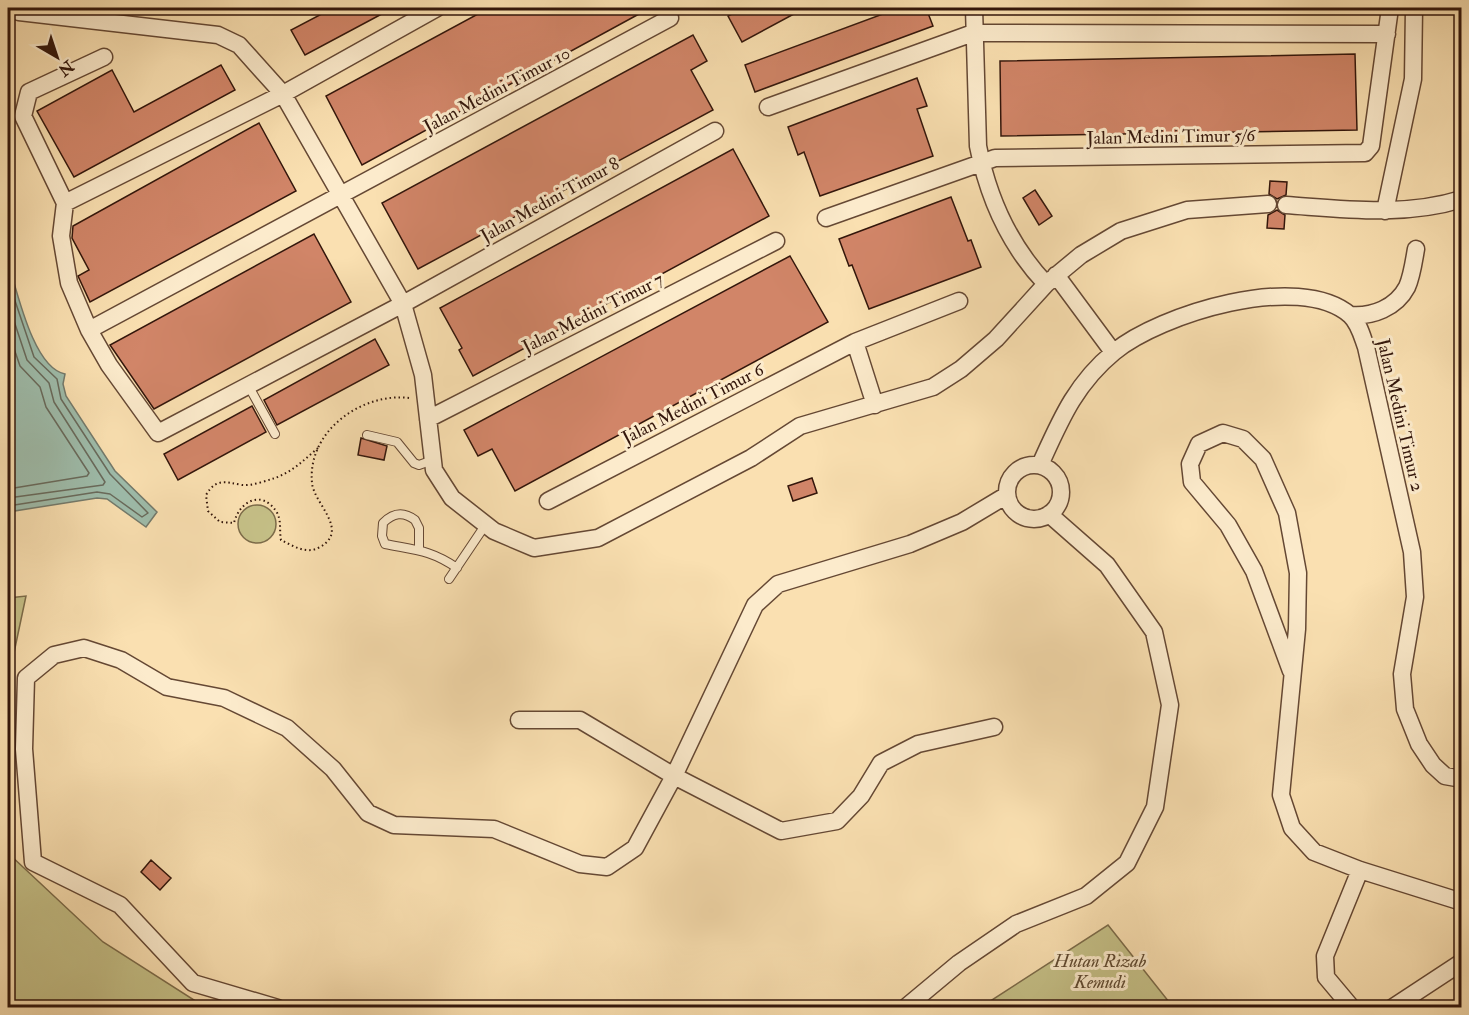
<svg xmlns="http://www.w3.org/2000/svg" width="1469" height="1015" viewBox="0 0 1469 1015" font-family="'IM FELL Double Pica',serif">
  <style>
    .green { fill: #c5c087; stroke: #7c6b49; stroke-width: 1.5 }
    .water { fill: #9ebdac; stroke: #737a6c; stroke-width: 1.5 }
    .lines { fill: none; stroke-linecap: round; stroke-linejoin: round }
    .shore { stroke: #686a5c; stroke-width: 1.5 }
    .building { fill: #d18568; stroke: #33160b; stroke-width: 1.5 }
    .service-casing { stroke: #654834; stroke-width: 10 }
    .minor-casing { stroke: #654834; stroke-width: 19 }
    .path { stroke: #33160b; stroke-width: 2; stroke-dasharray: 1.5 3; stroke-linecap: butt }
    .service { stroke: #fcebcc; stroke-width: 8 }
    .minor { stroke: #fcebcc; stroke-width: 16 }
    .labels { text-anchor: middle; dominant-baseline: central; stroke-width: 6; stroke-linejoin: round; paint-order: stroke }
    .street-label { font-size: 18px; fill: #33160b; stroke: #fcebcc }
    .park-label { font-size: 18px; font-style: italic; fill: #5f4930; stroke: #fcebcc }
  </style>
  <rect width="100%" height="100%" fill="#fae0b1"/>
  <filter id="stains"><feTurbulence type="fractalNoise" baseFrequency=".00333" numOctaves="4"/><feColorMatrix values="0 0 0 0 .2 0 0 0 0 .09 0 0 0 0 .02 0 0 0 .5 -.17"/></filter>
  <radialGradient id="worn" r=".72"><stop offset=".6" stop-color="#630" stop-opacity="0"/><stop offset="1" stop-color="#630" stop-opacity=".3"/></radialGradient>
  <path class="green" d="M238 524a19 19 0 1 1 38 0a19 19 0 1 1-38 0Z
    M26 596 8 681V598Z
    M8 853 103 942 205 1007H8Z
    M1108 925 1173 1007H981Z"/>
  <path class="water" d="M8 262C17 290 33 368 65 374L63 384 66 396 115 471 157 512 146 527 107 499 97 498 8 512Z"/>
  <g class="lines">
    <path class="shore" d="M8 280 34 357 57 379 61 399 110 474 148 513 142 517 110 494 97 492 8 506
      M8 303 27 360 49 383 54 402 105 482 103 485 8 498
      M8 331 20 366 40 387 46 407 89 473 87 476 8 489"/>
  </g>
  <path class="building" d="M333 8H393L305 55 291 30Z
    M489 8H650L362 165 326 96Z
    M744 8H805L742 42 728 16Z
    M899 8H926L933 26 755 92 745 65Z
    M693 35 707 61 691 70 713 110 418 269 382 203Z
    M1355 54 1357 130 1001 136 1000 61Z
    M221 65 235 90 74 177 37 111 112 70 134 112Z
    M917 78 927 106 917 109 933 156 820 196 804 152 798 155 788 127Z
    M259 123 296 191 90 302 78 276 89 270 72 238 73 226Z
    M733 149 769 216 473 376 459 350 462 348 440 308Z
    M1270 181 1287 182 1286 195 1277 199 1269 194Z
    M1035 190 1052 216 1039 225 1023 198Z
    M951 197 968 241 971 240 981 267 869 309 852 265 849 266 839 239Z
    M1277 210 1285 215 1284 229 1267 228 1268 215Z
    M314 234 351 302 154 409 110 345Z
    M790 256 828 322 515 491 492 449 478 456 464 430Z
    M375 339 389 365 277 425 264 400Z
    M252 406 266 432 178 480 164 454Z
    M361 438 387 446 384 460 358 455Z
    M812 478 817 493 793 501 788 486Z
    M151 860 171 878 160 890 141 872Z"/>
  <g class="lines">
    <g class="service-casing">
      <path id="service" d="M248 385 275 434
        M367 435 397 442 414 463 419 465 433 460
        M419 550V528L415 520C403 511 393 513 383 523L382 536 385 544C415 550 431 550 457 568
        M449 579 486 524"/>
    </g>
    <g class="minor-casing">
      <path id="minor" d="M14 8 19 12 218 35 239 45 283 94 403 304 423 375 434 470 452 498 494 531 534 548 598 538 751 458 800 426 933 387 961 369 996 339 1046 284 1081 255 1121 231 1187 210 1268 204
        M974 8 978 146C988 197 1010 246 1046 284
        M104 57 29 92 23 116 65 203 61 236 69 283 89 330 109 365 158 433 403 304 715 131
        M768 107 973 33 1387 34
        M65 203 283 94 437 8
        M1286 205C1344 209 1405 217 1462 199
        M1385 211 1413 79 1414 8
        M826 218 995 158 1365 153 1371 146 1390 8
        M1056 275 1113 352
        M1350 315C1372 317 1396 308 1407 287 1412 276 1414 260 1416 249
        M89 330 670 18
        M855 342 875 405
        M428 419 776 241
        M1040 465C1060 421 1075 384 1114 352 1160 314 1299 271 1350 315 1359 323 1362 336 1366 347L1412 552 1415 597 1402 674 1405 709 1419 744 1433 765 1445 776 1462 779
        M1007 492a27 27 0 1 1 54 0a27 27 0 1 1-54 0Z
        M548 501 855 342 959 301
        M1291 671 1254 571 1228 525 1192 482 1190 464 1199 444 1223 433 1243 439 1263 459 1287 513 1298 573 1297 629 1281 795 1292 828 1314 852 1360 870 1462 902
        M519 720H580L674 776 781 831 837 821 861 796 881 763 918 744 994 727
        M278 1008 193 983 120 905 33 862 24 749 26 678 54 655 84 648 121 660 167 687 224 698 287 728 333 769 368 813 394 825 494 829 580 864 607 867 635 848 674 776 755 605 778 584 910 544 962 522 1007 495
        M905 1008 959 963 1016 924 1086 896 1127 863 1155 807 1170 705 1154 632 1107 565 1049 514
        M1352 1008 1326 977 1325 956 1360 870
        M1392 1008 1462 962"/>
    </g>
    <path class="path" d="M318 448C304 460 292 472 275 478 265 481 252 486 242 485 225 482 216 478 206 495L208 511 220 522 234 523C239 502 261 489 276 511 282 520 279 530 281 540 293 546 307 555 320 547 350 530 314 504 312 483 307 431 362 392 410 398"/>
    <use href="#service" class="service"/>
    <use href="#minor" class="minor"/>
  </g>
  <g class="labels">
    <g class="street-label">
      <text transform="translate(497 90) rotate(-28)">Jalan Medini Timur 10</text>
      <text transform="translate(1171 137) rotate(-1)">Jalan Medini Timur 5/6</text>
      <text transform="translate(550 200) rotate(-29)">Jalan Medini Timur 8</text>
      <text transform="translate(593 313) rotate(-27)">Jalan Medini Timur 7</text>
      <text transform="translate(693 404) rotate(-27)">Jalan Medini Timur 6</text>
      <text transform="translate(1400 415) rotate(77)">Jalan Medini Timur 2</text>
    </g>
    <g class="park-label">
      <text x="1100" y="961">Hutan Rizab<tspan x="1100" dy="21">Kemudi</tspan></text>
    </g>
  </g>
  <rect width="1469" height="1015" fill="none" stroke="#fae0b1" stroke-width="30"/>
  <rect x="9" y="9" width="1451" height="997" fill="none" stroke="#33160b" stroke-width="3"/>
  <rect x="15" y="15" width="1439" height="985" fill="none" stroke="#33160b" stroke-width="1.5"/>
  <g transform="translate(57 57) rotate(141)" stroke="#fcebcc" stroke-width="4.5" paint-order="stroke">
  <path d="M0-4.5L10 22L0 15L-10 22Z" fill="#33160b"/>
  <text y="-9" font-size="16" font-weight="bold" text-anchor="middle" fill="#33160b">N</text>
  </g>
  <rect width="100%" height="100%" filter="url(#stains)"/>
  <rect width="100%" height="100%" fill="url(#worn)"/>
</svg>
